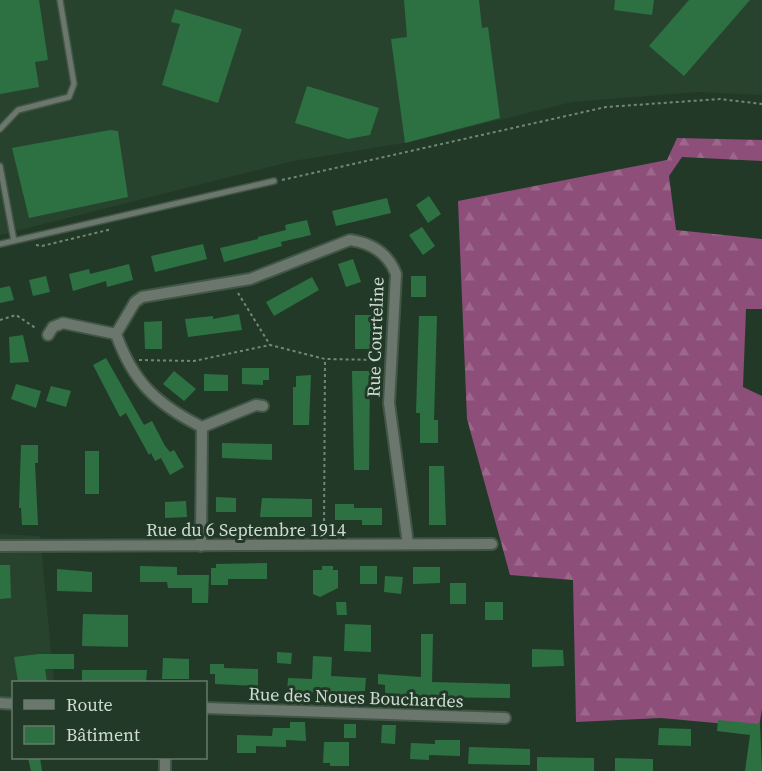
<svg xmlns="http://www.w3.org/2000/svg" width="762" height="771" viewBox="0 0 762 771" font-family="'Source Serif 4',serif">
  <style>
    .built { fill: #27432e }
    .forest { fill: url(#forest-firs) }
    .building { fill: #2d7142 }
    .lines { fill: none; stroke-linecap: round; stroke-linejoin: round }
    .lane-casing { stroke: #425646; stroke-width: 8 }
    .street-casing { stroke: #425646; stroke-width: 14 }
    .path { stroke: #748678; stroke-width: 2; stroke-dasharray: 3 3; stroke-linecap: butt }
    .lane { stroke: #6b766d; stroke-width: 5 }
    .street { stroke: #6b766d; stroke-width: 10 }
    .labels { text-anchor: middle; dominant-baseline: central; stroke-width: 6; stroke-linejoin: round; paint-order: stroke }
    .street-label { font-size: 18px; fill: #cedcd1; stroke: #233928 }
  </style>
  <defs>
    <pattern id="forest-firs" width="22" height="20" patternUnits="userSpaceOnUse" patternTransform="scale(1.5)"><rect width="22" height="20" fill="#8d4e79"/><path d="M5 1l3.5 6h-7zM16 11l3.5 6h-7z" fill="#9c678b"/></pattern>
  </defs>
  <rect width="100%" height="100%" fill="#233928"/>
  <path class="built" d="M0 0H762V95L697 92 572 102 410 142 293 161 0 235Z
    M0 534 40 536 54 682H14L13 702H0Z"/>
  <path class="forest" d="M677 138 762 140V161L682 157 669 176 676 230 762 239V309H746L743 387 762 396V709L759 727 661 718 576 722 573 580 510 575 467 419 458 201 667 160Z"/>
  <path class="building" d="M0 0H39L48 60 35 62 39 87 0 94Z
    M404 0H479L482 28 488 27 500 118 405 143 391 39 407 37Z
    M615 0H654L652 15 614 10Z
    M689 0H750L684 76 649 46Z
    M175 9 242 29 218 103 162 85 180 24 171 22Z
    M307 86 379 108 370 135 348 139 295 123Z
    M110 130 118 131 128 197 29 218 12 148Z
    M429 196 441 214 428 223 416 205Z
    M387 198 391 213 336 226 332 211Z
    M307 220 311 235 281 242 282 246 224 262 220 248 258 239V237L286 230 285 225Z
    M422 227 435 246 423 255 409 235Z
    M203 244 207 259 155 272 151 256Z
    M353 259 361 282 346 287 338 264Z
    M129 264 133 280 107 287 106 281 73 291 69 274 89 269 90 274Z
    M46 276 50 292 33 296 29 280Z
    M411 276H426V297H411Z
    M312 277 319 290 274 316 266 302Z
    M10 286 14 300 0 303V288Z
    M239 314 242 330 188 337 185 319 213 316V319Z
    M355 315H372V349H355Z
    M419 316H437L434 420H438V443H420V413H416Z
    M162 321V349H145L144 322Z
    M23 335 29 362 10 363 9 337Z
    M106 358 144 425 152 421 165 446 170 452 174 450 184 467 170 475 161 458 155 461 151 453 149 455 126 413 120 417 93 365Z
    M242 368H269V380H263V385L242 384Z
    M174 371 196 389 184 401 163 384Z
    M352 371H370L369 470H354Z
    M204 374 228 375V391H204Z
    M311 375 309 425H293V387H296V376Z
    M16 384 41 391 36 408 11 399Z
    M51 386 71 391 66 407 46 401Z
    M222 443 272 444V460L222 458Z
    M21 445H38V463H35L38 525H22L21 508H19Z
    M85 451H99V494H85Z
    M429 466H444L446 525H429Z
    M216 497 236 498V512H216Z
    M262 498 312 499V517H260Z
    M186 501 187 517 165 518V502Z
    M335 504H354V508H382V525H362V520H335Z
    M267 563V579H228V585H211V568H216V564Z
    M0 565H10L11 598 0 599Z
    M140 566 177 567V575H209L208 603H192V588H168L167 582H140Z
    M322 566H333V570H338V588L320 597 313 594V570H322Z
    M360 566H377V584H360Z
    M413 567H440V583L413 584Z
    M57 569 92 572V592L57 591Z
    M385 576 403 577 401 594 384 592Z
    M450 583H466V604H450Z
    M336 602H346L347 615H337Z
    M485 602H503V620H485Z
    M83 614 128 615V647L82 646Z
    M345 624 371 625V652L344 651Z
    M421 634H433L432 682 510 684V698L419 697 385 693V685L378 684V674L421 677Z
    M532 649 563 650 564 666 532 667Z
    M277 652 292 653 291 664 277 663Z
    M39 654H74V669H45L47 682H18L14 657Z
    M313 656 332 657 331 676 366 678 365 691 287 693 288 678 312 679Z
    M163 658 189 659V679H162Z
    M210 664H224V668L258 669V686L215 684V674H210Z
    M82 670H147L146 682H82Z
    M718 720 760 724 762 771H745L750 735 717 731Z
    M290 722H305L306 741 286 740V747L256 746V753H237V735L272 736 273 728H290Z
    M344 724H356V738H344Z
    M382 725H396L395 744 381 743Z
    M659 728 691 729V746L658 745Z
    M435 740H460V756L429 755V760L410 759 411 743 435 744Z
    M324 742H349V766H330V763H323Z
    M469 747 530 749V765L468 764Z
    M537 757 594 758V771H537Z
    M28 758H40L42 771H31Z
    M615 758 653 759V771H615Z"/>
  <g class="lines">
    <g class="lane-casing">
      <path id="lane" d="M0 129 18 110 69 97 74 84 60 0
        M0 166 14 241
        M0 244 274 181"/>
    </g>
    <g class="street-casing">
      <path id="street" d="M48 335 53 327 63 323 116 334
        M202 427 256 405 263 406
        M0 546 492 544
        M201 546 202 427C156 404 133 382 116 334L135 302 142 297 250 279 350 240C371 243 388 253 396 274L389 403 408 544
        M0 703 14 704
        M206 708 505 718
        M165 758V771"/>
    </g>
    <path class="path" d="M282 180 606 107 720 99 762 104
      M36 245 42 246 112 229
      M238 293 270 345
      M0 320 16 315 37 329
      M139 360 194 361 270 345 325 359 379 360
      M324 533 325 359"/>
    <use href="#lane" class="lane"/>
    <use href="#street" class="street"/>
  </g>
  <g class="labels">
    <g class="street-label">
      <text transform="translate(375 337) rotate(-88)">Rue Courteline</text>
      <text x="246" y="529">Rue du 6 Septembre 1914</text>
      <text transform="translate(356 697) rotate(2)">Rue des Noues Bouchardes</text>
    </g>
  </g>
  <rect x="12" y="681" width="195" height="78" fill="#233928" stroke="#677a6c" stroke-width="1.5"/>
  <rect x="24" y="700" width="30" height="9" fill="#6b766d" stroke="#677a6c" stroke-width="1.5"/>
  <text x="66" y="711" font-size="18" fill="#cedcd1">Route</text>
  <rect x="24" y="726" width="30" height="18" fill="#2d7142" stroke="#677a6c" stroke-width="1.5"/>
  <text x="66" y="741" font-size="18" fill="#cedcd1">Bâtiment</text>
</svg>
